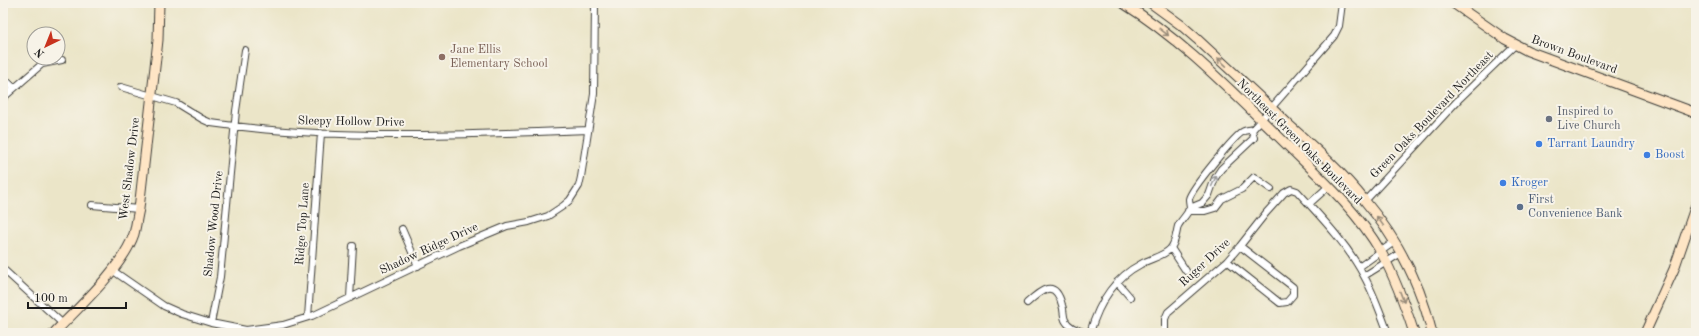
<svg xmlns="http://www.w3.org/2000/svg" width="1699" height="336" viewBox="0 0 1699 336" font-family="'Old Standard TT',serif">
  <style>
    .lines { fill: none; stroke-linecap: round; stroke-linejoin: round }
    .street-casing { stroke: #3b3a36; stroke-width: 8 }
    .secondary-casing { stroke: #3b3a36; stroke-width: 11 }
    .street { stroke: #fff; stroke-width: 6 }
    .secondary { stroke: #fee5c5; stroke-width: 9 }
    .oneway { stroke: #988b79 }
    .oneway2 { stroke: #999 }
    .education-dot { fill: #8d6e63; stroke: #f7f3e8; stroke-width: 1.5 }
    .worship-dot { fill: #6b7280; stroke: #f7f3e8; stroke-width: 1.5 }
    .shop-dot { fill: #3f7fe0; stroke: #f7f3e8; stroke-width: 1.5 }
    .service-dot { fill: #5c6f8a; stroke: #f7f3e8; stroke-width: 1.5 }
    .labels { text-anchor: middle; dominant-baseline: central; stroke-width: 4; stroke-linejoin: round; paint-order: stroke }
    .education-label { font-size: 12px; fill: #785e54; stroke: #f7f3e8; text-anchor: start }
    .street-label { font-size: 12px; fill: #1c1c1c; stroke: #f7f3e8 }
    .worship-label { font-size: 12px; fill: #5b616d; stroke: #f7f3e8; text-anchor: start }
    .shop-label { font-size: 12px; fill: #366cbe; stroke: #f7f3e8; text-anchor: start }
    .service-label { font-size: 12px; fill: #4e5e75; stroke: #f7f3e8; text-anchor: start }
  </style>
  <rect width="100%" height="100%" fill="#f7f3e8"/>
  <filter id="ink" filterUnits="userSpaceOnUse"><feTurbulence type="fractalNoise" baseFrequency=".025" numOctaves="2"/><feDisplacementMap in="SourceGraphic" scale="8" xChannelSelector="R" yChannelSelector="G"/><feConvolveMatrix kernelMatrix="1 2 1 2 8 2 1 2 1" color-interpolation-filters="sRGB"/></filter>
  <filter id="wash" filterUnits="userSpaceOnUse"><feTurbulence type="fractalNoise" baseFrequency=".012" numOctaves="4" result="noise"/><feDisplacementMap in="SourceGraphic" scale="16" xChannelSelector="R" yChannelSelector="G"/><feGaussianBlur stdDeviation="0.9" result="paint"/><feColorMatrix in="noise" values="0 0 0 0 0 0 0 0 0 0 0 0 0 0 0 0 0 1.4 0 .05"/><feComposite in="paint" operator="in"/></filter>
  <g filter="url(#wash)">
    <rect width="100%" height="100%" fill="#ebe5c8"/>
  </g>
  <g filter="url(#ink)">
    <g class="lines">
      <g class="street-casing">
        <path id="street" d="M3 77 14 88
          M121 87 176 103 202 119 211 123C335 141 463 135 588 130
          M3 98 42 64 62 60
          M1365 201 1460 98 1515 45
          M1309 204 1329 186
          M92 205 139 209
          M1190 208 1202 203 1209 195 1215 178 1221 169 1254 138 1252 130
          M1188 211H1205L1215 208 1222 199 1242 189 1254 177 1271 189
          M402 229 418 266
          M1171 248 1186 271
          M1227 261 1280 303 1287 302 1293 295V287L1240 246
          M1359 267 1394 242
          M3 269 63 324
          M112 270 164 306 182 314 211 323 246 330 283 325 312 316 459 246 507 226 529 222 548 216 563 206 570 200 579 186 581 177 594 94 595 3
          M1364 276 1401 253
          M1117 282 1130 297
          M350 298 353 246
          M1027 303C1041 290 1055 278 1062 305 1064 310 1063 316 1065 320 1069 328 1078 330 1086 333
          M308 317 321 133
          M211 323 220 277 236 111 245 50
          M1090 333C1098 305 1114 278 1141 264 1149 259 1164 256 1170 249 1176 243 1176 233 1178 226 1181 220 1187 215 1190 208 1190 205 1189 202 1189 199 1191 189 1236 134 1244 131 1247 130 1250 130 1253 129L1334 36 1339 26 1342 3
          M1165 333V319L1168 312 1227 261 1240 246 1266 213 1284 193 1291 189 1297 191C1322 218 1347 244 1364 276 1374 294 1381 314 1388 333"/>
      </g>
      <g class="secondary-casing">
        <path id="secondary" d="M1123 3C1181 39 1230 90 1279 137 1315 173 1355 207 1381 252 1395 278 1405 305 1414 333
          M1151 3 1181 25 1197 39C1227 67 1258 95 1288 124 1315 148 1343 173 1365 201 1397 239 1421 285 1432 333
          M1453 3 1505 39 1528 51 1696 113
          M54 333C79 307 123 267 134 234 136 226 137 217 139 209L158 40 159 3
          M1645 333 1674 269 1696 205"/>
      </g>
      <use href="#street" class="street"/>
      <use href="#secondary" class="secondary"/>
    </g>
    <defs><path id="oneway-shaft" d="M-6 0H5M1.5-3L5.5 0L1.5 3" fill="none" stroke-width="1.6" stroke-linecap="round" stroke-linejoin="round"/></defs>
    <g class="oneway">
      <use href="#oneway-shaft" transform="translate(1164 32) rotate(38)"/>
      <use href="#oneway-shaft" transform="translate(1222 62) rotate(-137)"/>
      <use href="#oneway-shaft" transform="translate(1380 221) rotate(-126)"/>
      <use href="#oneway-shaft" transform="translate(1402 297) rotate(69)"/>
    </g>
    <use class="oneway2" href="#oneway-shaft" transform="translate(1214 181) rotate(-66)"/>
  </g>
  <circle class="education-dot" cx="442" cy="57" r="4"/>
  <circle class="worship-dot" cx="1549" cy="119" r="4"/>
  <g class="shop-dot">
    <circle cx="1539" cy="144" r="4"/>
    <circle cx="1647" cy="155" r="4"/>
    <circle cx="1503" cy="183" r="4"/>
  </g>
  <circle class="service-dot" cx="1520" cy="207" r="4"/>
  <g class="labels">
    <g class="education-label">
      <text x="450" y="50">Jane Ellis<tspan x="450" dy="14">Elementary School</tspan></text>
    </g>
    <g class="street-label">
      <text transform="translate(1574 55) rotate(20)">Brown Boulevard</text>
      <text transform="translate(1432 115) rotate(-46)">Green Oaks Boulevard Northeast</text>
      <text transform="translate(351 122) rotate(1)">Sleepy Hollow Drive</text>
      <text transform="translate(1299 142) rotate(45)">Northeast Green Oaks Boulevard</text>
      <text transform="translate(130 169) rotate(-83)">West Shadow Drive</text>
      <text transform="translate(214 224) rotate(-84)">Shadow Wood Drive</text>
      <text transform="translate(303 224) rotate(-86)">Ridge Top Lane</text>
      <text transform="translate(429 249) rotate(-25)">Shadow Ridge Drive</text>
      <text transform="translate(1205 263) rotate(-43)">Ruger Drive</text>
    </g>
    <g class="worship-label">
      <text x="1557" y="112">Inspired to<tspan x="1557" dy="14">Live Church</tspan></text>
    </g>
    <g class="shop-label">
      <text x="1547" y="144">Tarrant Laundry</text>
      <text x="1655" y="155">Boost</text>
      <text x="1511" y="183">Kroger</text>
    </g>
    <g class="service-label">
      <text x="1528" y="200">First<tspan x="1528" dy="14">Convenience Bank</tspan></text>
    </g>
  </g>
  <rect width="1699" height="336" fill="none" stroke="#f7f3e8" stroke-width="16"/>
  <g transform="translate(46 46) rotate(223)"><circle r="19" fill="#f7f3e8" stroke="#9f9d96"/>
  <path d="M0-3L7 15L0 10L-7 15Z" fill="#c8321e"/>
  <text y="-6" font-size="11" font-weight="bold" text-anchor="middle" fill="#1c1c1c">N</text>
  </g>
  <path d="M28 302v6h98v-6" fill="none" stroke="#1c1c1c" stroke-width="2"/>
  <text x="34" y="302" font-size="12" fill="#1c1c1c" stroke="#f7f3e8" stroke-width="3" paint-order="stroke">100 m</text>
</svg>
